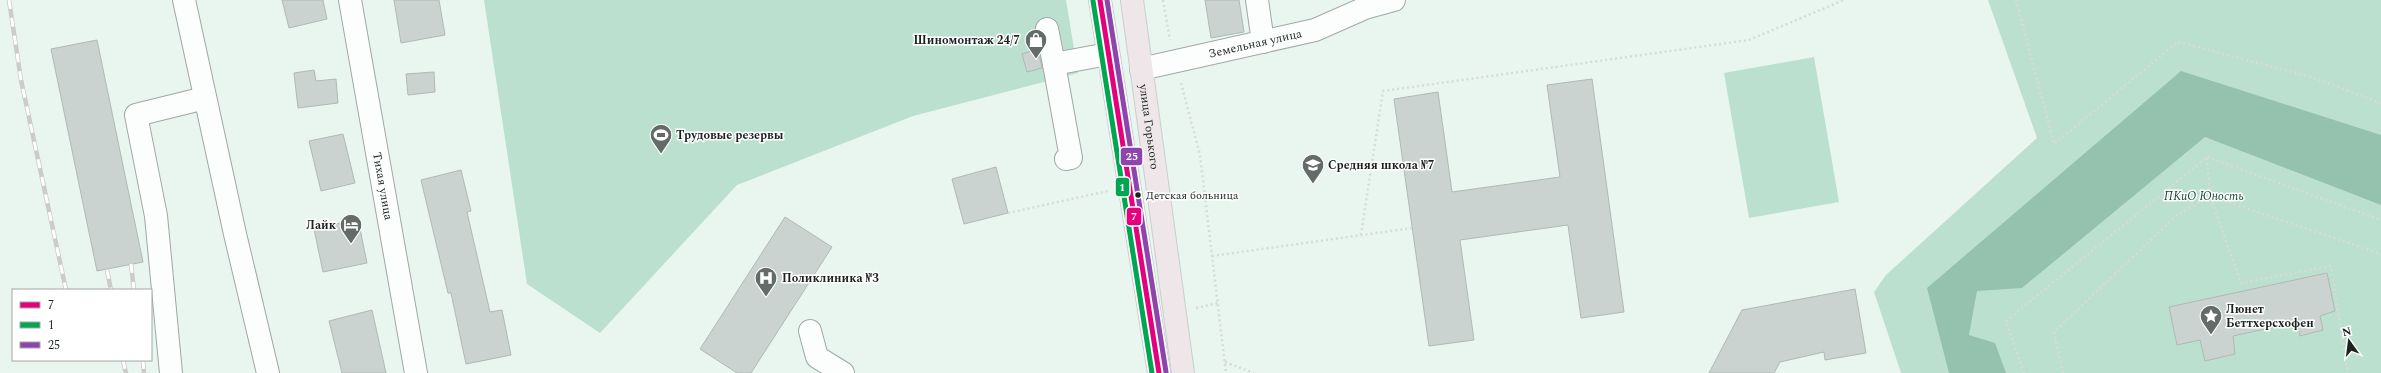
<svg xmlns="http://www.w3.org/2000/svg" width="2381" height="373" viewBox="0 0 2381 373" font-family="Spectral,serif">
  <style>
    .green { fill: #bce0cf }
    .water { fill: #95c2ae }
    .building { fill: #cad3cf; stroke: #b0b9b5 }
    .lines { fill: none; stroke-linecap: round; stroke-linejoin: round }
    .minor-casing { stroke: #9fa8a4; stroke-width: 24 }
    .major-casing { stroke: #c9cfcd; stroke-width: 24 }
    .path { stroke: #d7dbd9; stroke-width: 2.5; stroke-dasharray: 2 3; stroke-linecap: butt }
    .minor { stroke: #fcfefd; stroke-width: 22 }
    .major { stroke: #eee6e9; stroke-width: 22 }
    .rail-casing { stroke: #cacccb; stroke-width: 4.5 }
    .rail { stroke: #fff; stroke-width: 3; stroke-dasharray: 9; stroke-linecap: butt }
    .bus-1-casing { stroke: #fff; stroke-width: 8 }
    .bus-2-casing { stroke: #fff; stroke-width: 8 }
    .bus-3-casing { stroke: #fff; stroke-width: 8 }
    .bus-1 { stroke: #e5007d; stroke-width: 5 }
    .bus-2 { stroke: #00a651; stroke-width: 5 }
    .bus-3 { stroke: #8e44ad; stroke-width: 5 }
    .bus-dot { fill: #1b231f; stroke: #fff; stroke-width: 1.5 }
    .labels { text-anchor: middle; dominant-baseline: central; stroke-width: 3; stroke-linejoin: round; paint-order: stroke }
    .bus-label { font-size: 11px; fill: #1b231f; stroke: #fff; text-anchor: start }
    .poi-label { font-size: 12px; font-weight: bold; fill: #1b231f; stroke: #fff; text-anchor: start }
    .street-label { font-size: 12px; fill: #1b231f; stroke: #fff }
    .park-label { font-size: 12px; font-style: italic; fill: #144533; stroke: #fff }
    .line-badge { stroke: #fff; stroke-width: 1.5 }
    .badge-label { font-size: 11px; text-anchor: middle; font-weight: bold; fill: #fff }
  </style>
  <rect width="100%" height="100%" fill="#e9f5ef"/>
  <path class="green" d="M484 0H1066L1078 73 913 116 737 185 600 333 527 284Z
    M1988 0H2381V373H1901L1874 292 1886 275 2037 138Z
    M1814 57 1839 202 1749 218 1724 73Z"/>
  <path class="water" d="M2181 71 2381 135V205L2205 137 2022 288 1977 291 1969 335 1995 343 2006 373H1949L1927 288Z"/>
  <path class="building" d="M282 0H323L327 19 289 28Z
    M394 0H439L445 35 401 43Z
    M1205 0H1239L1244 32 1211 38Z
    M97 40 143 262 97 271 51 49Z
    M1038 49 1042 68 1027 72 1022 54Z
    M314 70 316 81 336 79 338 103 298 108 294 73Z
    M434 72 435 92 408 95 406 74Z
    M1592 79 1624 312 1581 318 1568 225 1460 240 1474 340 1429 346 1394 99 1438 92 1452 192 1560 177 1547 85Z
    M343 134 355 183 321 191 309 141Z
    M996 167 1008 213 964 224 952 179Z
    M461 170 471 211 467 212 490 312 502 310 511 355 466 364 451 293H448L421 180Z
    M785 217 832 247 751 373H737L700 349Z
    M358 219 367 263 323 272 314 229Z
    M2327 273 2335 311 2320 316 2323 330 2300 336 2297 322 2233 336 2235 354 2205 361 2200 340 2177 345 2169 307Z
    M1855 289 1866 353 1825 360 1824 352 1780 362 1774 373H1709L1742 310Z
    M372 310 386 373H342L329 321Z"/>
  <g class="lines">
    <g class="minor-casing">
      <g id="minor">
        <path d="M184 0 235 234 268 373"/>
        <path id="s1" d="M350 0 416 373"/>
        <path d="M1257 0 1263 42"/>
        <path d="M1047 29 1054 64 1108 54"/>
        <path d="M1054 64 1071 158 1066 159"/>
        <path id="s2" d="M1141 69 1315 30 1365 8 1394 0"/>
        <path d="M810 331 817 357 843 373"/>
        <path d="M171 373 156 216 136 115 205 98"/>
      </g>
    </g>
    <g class="major-casing">
      <g id="major">
        <path d="M1100 0 1159 373"/>
        <path id="s3" d="M1132 0 1183 373"/>
      </g>
    </g>
    <path class="path" d="M1163 0 1170 40
      M2016 0 2054 144 2178 42 2311 77 2381 103
      M1181 83 1200 155 1226 373
      M2207 158 2210 196 2241 283 2331 266 2348 373
      M1008 213 1108 191
      M1361 235 1383 91 1749 40 1844 0
      M1212 256 1412 228
      M1196 308 1218 303
      M1225 362 1254 373
      M2024 373 2006 321 2207 157 2381 220
      M2063 373 2054 332 2177 215 2210 196 2381 254"/>
    <use href="#minor" class="minor"/>
    <use href="#major" class="major"/>
    <g class="rail-casing">
      <path id="rail" d="M9 0 21 80 66 290
        M131 264 134 290
        M107 270 111 290
        M123 360 126 373
        M143 360 144 373"/>
    </g>
    <use href="#rail" class="rail"/>
    <g class="bus-1-casing">
      <path id="bus-1" d="M1100 0 1159 373"/>
    </g>
    <g class="bus-2-casing">
      <path id="bus-2" d="M1093 1 1152 373"/>
    </g>
    <g class="bus-3-casing">
      <path id="bus-3" d="M1107 0 1166 372"/>
    </g>
    <use href="#bus-1" class="bus-1"/>
    <use href="#bus-2" class="bus-2"/>
    <use href="#bus-3" class="bus-3"/>
  </g>
  <defs>
    <g id="shop-pin" transform="scale(1.15)"><path d="M0 17L-7.5 6A9.5 9.5 0 1 1 7.5 6Z" fill="#636c68" stroke="#fff"/><path d="M-5-2.5h2.3a2.7 3.5 0 0 1 5.4 0H5L5.5 6h-11ZM-1.5-2.5h3a1.5 2.3 0 0 0-3 0Z" fill="#fff"/></g>
    <g id="stadium-pin" transform="scale(1.15)"><path d="M0 17L-7.5 6A9.5 9.5 0 1 1 7.5 6Z" fill="#636c68" stroke="#fff"/><path d="M0-5a6.5 5 0 1 0 0 10a6.5 5 0 1 0 0-10ZM-3.5-1.8h7v3.6h-7Z" fill="#fff"/></g>
    <g id="school-pin" transform="scale(1.15)"><path d="M0 17L-7.5 6A9.5 9.5 0 1 1 7.5 6Z" fill="#636c68" stroke="#fff"/><path d="M0-5L7-2L0 1L-7-2ZM-4 1L0 2.5L4 1V4Q0 6-4 4Z" fill="#fff"/></g>
    <g id="hotel-pin" transform="scale(1.15)"><path d="M0 17L-7.5 6A9.5 9.5 0 1 1 7.5 6Z" fill="#636c68" stroke="#fff"/><path d="M-6-4.5h1.5V1H6V5H4.5V3h-9V5H-6ZM-4 0a1.8 1.8 0 1 1 3.6 0ZM.5 0V-2.5h3Q6-2.5 6 0Z" fill="#fff"/></g>
    <g id="hospital-pin" transform="scale(1.15)"><path d="M0 17L-7.5 6A9.5 9.5 0 1 1 7.5 6Z" fill="#636c68" stroke="#fff"/><path d="M-5-5h3v3.5h4V-5h3V5h-3V1.5h-4V5h-3Z" fill="#fff"/></g>
    <g id="sight-pin" transform="scale(1.15)"><path d="M0 17L-7.5 6A9.5 9.5 0 1 1 7.5 6Z" fill="#636c68" stroke="#fff"/><path d="M0-6L1.8-2.2L6-1.7L2.9 1.2L3.7 5.4L0 3.3L-3.7 5.4L-2.9 1.2L-6-1.7L-1.8-2.2Z" fill="#fff"/></g>
  </defs>
  <g fill-rule="evenodd">
    <use href="#shop-pin" x="1036" y="40"/>
    <use href="#stadium-pin" x="661" y="135"/>
    <use href="#school-pin" x="1313" y="165"/>
    <use href="#hotel-pin" x="351" y="225"/>
    <use href="#hospital-pin" x="766" y="278"/>
    <use href="#sight-pin" x="2211" y="316"/>
  </g>
  <circle class="bus-dot" cx="1138" cy="195" r="3.5"/>
  <g class="labels">
    <g class="bus-label">
      <text x="1146" y="195">Детская больница</text>
    </g>
    <g class="poi-label">
      <text x="1020" y="40" text-anchor="end">Шиномонтаж 24/7</text>
      <text x="676" y="135">Трудовые резервы</text>
      <text x="1328" y="165">Средняя школа №7</text>
      <text x="336" y="225" text-anchor="end">Лайк</text>
      <text x="782" y="278">Поликлиника №3</text>
      <text x="2226" y="309">Люнет<tspan x="2226" dy="14">Беттхерсхофен</tspan></text>
    </g>
    <g class="street-label">
      <text stroke="none"><textPath href="#s2" startOffset="117">Земельная улица</textPath></text>
      <text stroke="none"><textPath href="#s3" startOffset="128">улица Горького</textPath></text>
      <text stroke="none"><textPath href="#s1" startOffset="189">Тихая улица</textPath></text>
    </g>
    <g class="park-label">
      <text x="2204" y="196">ПКиО Юность</text>
    </g>
  </g>
  <g class="line-badge">
    <rect x="1120" y="147" width="23" height="19" rx="4" fill="#8e44ad"/>
    <rect x="1115" y="177" width="15" height="20" rx="4" fill="#00a651"/>
    <rect x="1126" y="207" width="16" height="19" rx="4" fill="#e5007d"/>
  </g>
  <g class="badge-label">
    <text x="1132" y="160">25</text>
    <text x="1122" y="191">1</text>
    <text x="1134" y="220">7</text>
  </g>
  <rect x="12" y="289" width="140" height="72" fill="#ffffff" stroke="#a4a7a5"/>
  <rect x="20" y="302" width="20" height="6" fill="#e5007d" stroke="#a4a7a5"/>
  <text x="48" y="309" font-size="12" fill="#1b231f">7</text>
  <rect x="20" y="322" width="20" height="6" fill="#00a651" stroke="#a4a7a5"/>
  <text x="48" y="329" font-size="12" fill="#1b231f">1</text>
  <rect x="20" y="342" width="20" height="6" fill="#8e44ad" stroke="#a4a7a5"/>
  <text x="48" y="349" font-size="12" fill="#1b231f">25</text>
  <g transform="translate(2349 341) rotate(346)" stroke="#ffffff" stroke-width="3" paint-order="stroke">
  <path d="M0-3L7 15L0 10L-7 15Z" fill="#1b231f"/>
  <text y="-6" font-size="11" font-weight="bold" text-anchor="middle" fill="#1b231f">N</text>
  </g>
</svg>
